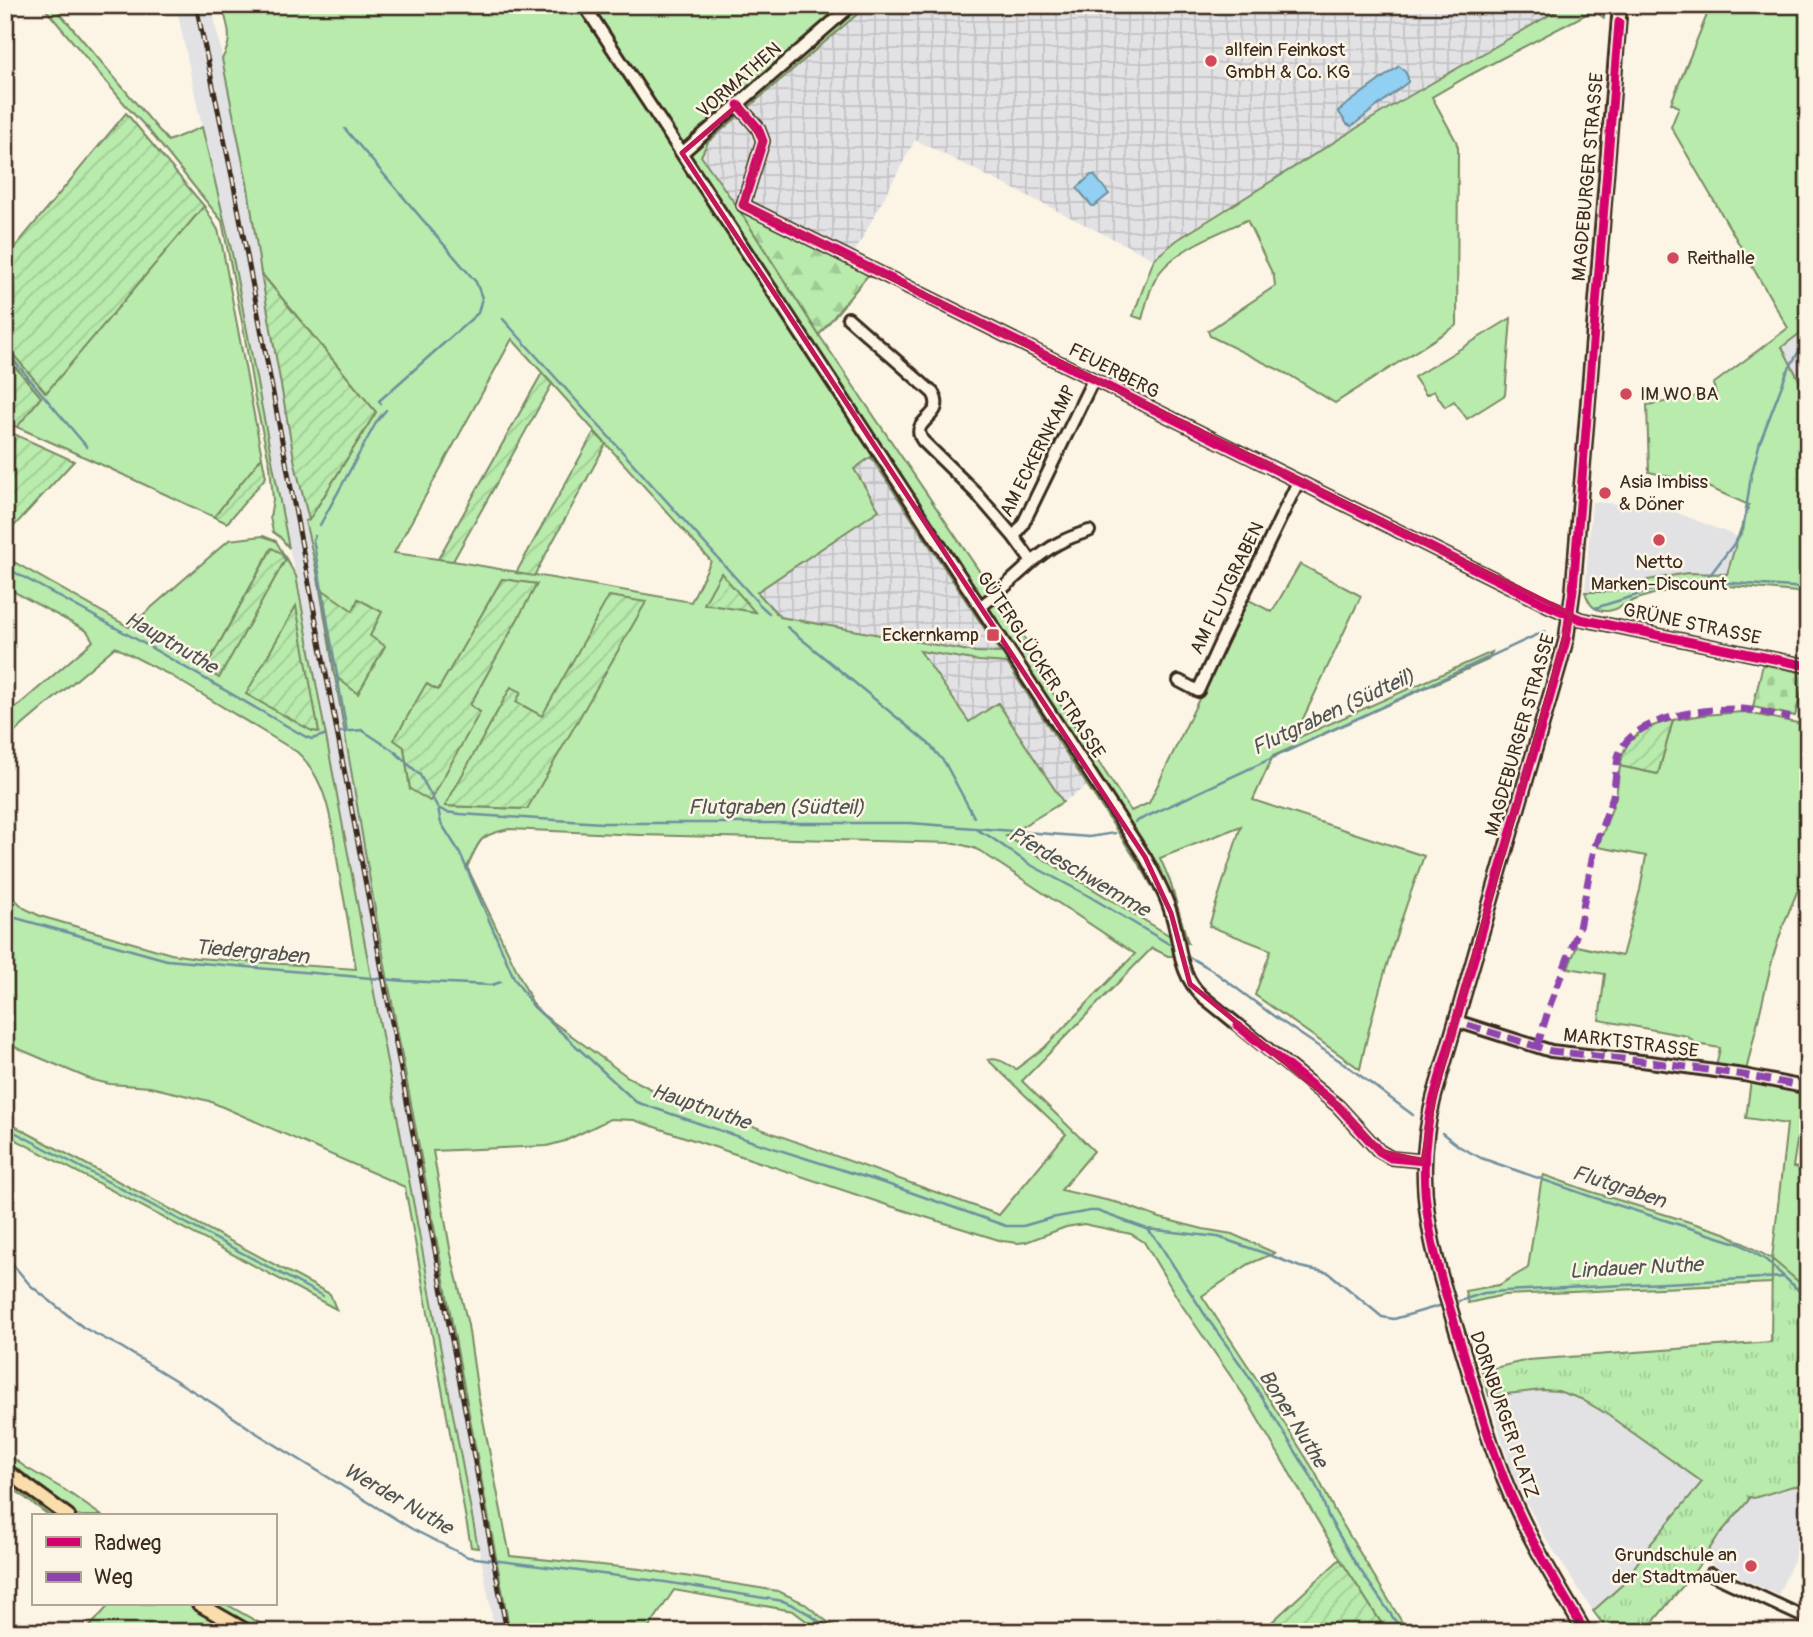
<svg xmlns="http://www.w3.org/2000/svg" width="1813" height="1637" viewBox="0 0 1813 1637" font-family="Pangolin,sans-serif">
  <style>
    .built { fill: #e2e2e5 }
    .industrial { fill: url(#industrial-grid) }
    .grass { fill: #b8ebac; stroke: #7a8a65; stroke-width: 2; fill-rule: evenodd }
    .forest { fill: url(#forest-firs); stroke: #7a8a65; stroke-width: 2 }
    .cemetery { fill: url(#cemetery-stones); stroke: #7a8a65; stroke-width: 2 }
    .park { fill: url(#park-tufts); stroke: #7a8a65; stroke-width: 2 }
    .garden { fill: url(#garden-furrows); stroke: #7a8a65; stroke-width: 2 }
    .water { fill: #91d0f2; stroke: #6f8e9d; stroke-width: 2 }
    .lines { fill: none; stroke-linecap: round; stroke-linejoin: round }
    .stream { stroke: #6f8e9d; stroke-width: 2.5 }
    .minor-casing { stroke: #3b2a1e; stroke-width: 16 }
    .major-casing { stroke: #3b2a1e; stroke-width: 18 }
    .minor { stroke: #fcf5e5; stroke-width: 10 }
    .major { stroke: #f9deab; stroke-width: 12 }
    .rail-casing { stroke: #3b2a1e; stroke-width: 5 }
    .rail { stroke: #fcf5e5; stroke-width: 2.5; stroke-dasharray: 8; stroke-linecap: butt }
    .quiet { stroke: #8e44ad; stroke-width: 7; stroke-dasharray: 14 7; stroke-linecap: butt }
    .cycleway-casing { stroke: #fcf5e5; stroke-width: 13 }
    .cycleway { stroke: #d6006c; stroke-width: 9 }
    .marked { fill: none; stroke: #c2185b; stroke-width: 5; stroke-linejoin: round }
    .poi-dot { fill: #d1495b; stroke: #fcf5e5; stroke-width: 2.5 }
    .labels { text-anchor: middle; dominant-baseline: central; stroke-width: 5; stroke-linejoin: round; paint-order: stroke }
    .poi-label { font-size: 19px; fill: #3b2a1e; stroke: #fcf5e5; text-anchor: start }
    .street-label { font-size: 19px; fill: #3b2a1e; stroke: #fcf5e5 }
    .water-label { font-size: 21px; font-style: italic; fill: #505453; stroke: #fcf5e5 }
  </style>
  <defs>
    <pattern id="industrial-grid" width="8" height="8" patternUnits="userSpaceOnUse" patternTransform="scale(1.75)"><rect width="8" height="8" fill="#e2e2e5"/><path d="M0 4h8M4 0v8" fill="none" stroke="#c3c2c4"/></pattern>
    <pattern id="forest-firs" width="22" height="20" patternUnits="userSpaceOnUse" patternTransform="scale(1.75)"><rect width="22" height="20" fill="#b8ebac"/><path d="M5 1l3.5 6h-7zM16 11l3.5 6h-7z" fill="#9fca94"/></pattern>
    <pattern id="cemetery-stones" width="16" height="16" patternUnits="userSpaceOnUse" patternTransform="scale(1.75)"><rect width="16" height="16" fill="#b8ebac"/><path d="M2 7V4a2 2 0 0 1 4 0v3zM10 15v-3a2 2 0 0 1 4 0v3z" fill="#9fca94"/></pattern>
    <pattern id="park-tufts" width="24" height="20" patternUnits="userSpaceOnUse" patternTransform="scale(1.75)"><rect width="24" height="20" fill="#b8ebac"/><path d="M3 7l-1-3M5 7V3M7 7l1-3M15 17l-1-3M17 17v-4M19 17l1-3" fill="none" stroke="#9fca94"/></pattern>
    <pattern id="garden-furrows" width="10" height="10" patternUnits="userSpaceOnUse" patternTransform="scale(1.75)"><rect width="10" height="10" fill="#b8ebac"/><path d="M-1 1l2-2M0 10L10 0M9 11l2-2" fill="none" stroke="#9fca94"/></pattern>
  </defs>
  <rect width="100%" height="100%" fill="#fcf5e5"/>
  <filter id="ink" filterUnits="userSpaceOnUse"><feTurbulence type="fractalNoise" baseFrequency=".0143" numOctaves="2"/><feDisplacementMap in="SourceGraphic" scale="14" xChannelSelector="R" yChannelSelector="G"/><feConvolveMatrix kernelMatrix="1 2 1 2 8 2 1 2 1" color-interpolation-filters="sRGB"/></filter>
  <g filter="url(#ink)">
    <path class="built" d="M176 5H211L215 22 248 188 256 246 295 464 309 520 305 521 317 572 379 933 510 1632H495L296 576 289 548 232 253 202 127Z
      M1808 327V397L1782 347Z
      M1592 502 1663 507 1738 537 1727 575 1687 573 1648 580 1611 592H1585Z
      M1542 1390 1558 1391 1581 1399 1605 1413 1702 1482 1648 1547 1623 1584 1593 1611 1543 1534 1522 1495 1512 1472 1489 1396Z
      M1793 1486 1808 1487V1529L1778 1595 1703 1560 1718 1536 1748 1501V1497L1754 1498Z"/>
    <path class="industrial" d="M868 5H1567L1392 106 1323 150 1205 221 1177 240 1154 259 915 140 849 263 738 208 701 156 708 143Z
      M871 457 1000 653 975 652 780 617 757 592 879 510 854 469Z
      M919 651 979 661 1007 662 1087 786 1063 802 998 703 969 722Z"/>
    <path class="grass" d="M42 5H53L168 141 202 127 232 253 289 548 280 537 273 532 270 517 273 500 270 465 255 399 244 332 222 221 147 128 128 108Z
      M222 5H868L708 142 701 156 738 208 819 335 1026 640 1021 645 1131 811 1149 803 1247 599 1272 612 1300 564 1361 596 1293 740 1492 652 1488 660 1273 756 1253 800 1424 856C1398 926 1375 996 1360 1069L1255 995 1271 950 1209 926 1241 826 1160 858 1170 881 1188 943 1173 938V956H1168L1152 948 1022 1081 1094 1151 1061 1190 1119 1203 1160 1218 1203 1229 1232 1234 1275 1253 1249 1264 1202 1296 1254 1375 1315 1472 1334 1510 1408 1632H1387L1340 1559 1245 1397 1181 1304 1144 1242 1131 1234 1084 1224 1066 1227 1026 1242 1018 1243 1002 1241 890 1206 634 1120 610 1119 565 1141 547 1146 433 1151 451 1254 468 1325 478 1394 510 1556 641 1569 778 1591 804 1603 840 1632H821L793 1611 674 1590 646 1632H510L379 933 317 572 305 521 309 520 376 412 261 273 248 188 222 59C234 38 228 28 222 5ZM512 339 711 561 691 602 453 561 394 553ZM871 457 1000 652V653L975 652 780 617 757 592 879 510 854 469ZM502 579 536 584 470 705 480 712 410 789 404 747 395 740 427 684 438 691ZM609 597 527 809 446 806 511 687 521 692 516 701 542 717ZM920 651 979 661 1007 663 1144 872 1162 905 1172 937 1006 836 1063 802 998 703 969 722ZM509 829 639 835 955 843 974 848 980 851 1135 954 1044 1048 1016 1069C1007 1064 998 1057 988 1060L1066 1134 999 1215 653 1090 628 1077 542 1014 533 1004 467 867C481 839 477 836 509 829Z
      M1567 5H1605L1604 18 1594 10 1470 75 1432 97 1456 141 1458 148 1457 325 1335 403 1291 376 1210 336 1208 331 1275 286 1274 277 1247 220C1219 233 1172 250 1156 278 1149 290 1146 305 1142 319L1133 316 1154 259 1177 240 1392 106Z
      M1711 5H1808V327L1782 347 1808 397V593C1767 590 1724 582 1684 588 1667 590 1648 595 1632 601 1624 605 1615 611 1607 611 1593 611 1589 604 1585 592H1611L1648 580 1687 573 1727 574 1738 537 1749 505 1701 484 1649 472 1647 405 1716 393 1713 384 1788 328 1671 127 1679 107 1671 103Z
      M204 206 218 230 222 245 262 457 214 517 100 464 17 427 41 397 5 355V345L46 392Z
      M1511 318 1505 395 1467 419 1454 401 1445 407 1434 391 1426 395 1414 377Z
      M263 536 276 541 296 576 478 1548 471 1547 405 1187 209 1101 150 1087 110 1084 92 1080 5 1043V890L24 908 40 916 171 954 197 958 356 969C351 938 346 908 340 878 333 835 331 783 297 752L170 675 115 647 5 740V717L93 641 87 631 5 587V557L129 627 229 540ZM271 549 283 556 285 560 219 677 205 669Z
      M1742 712 1808 725V866L1784 923 1773 957 1746 1071 1801 1080 1805 1090 1793 1167 1808 1170V1290L1772 1260V1283L1504 1295 1468 1303 1465 1291 1499 1285 1528 1268 1541 1183 1544 1175 1589 1191 1725 1233 1772 1259 1787 1124 1746 1118 1751 1080 1716 1067 1720 1048 1696 1044 1687 1036 1599 1020 1605 974 1568 968 1577 946 1622 956 1640 890 1646 856 1598 847 1616 797 1620 766 1658 774 1673 720 1704 715Z
      M5 1121 330 1294 336 1309 5 1134Z
      M5 1452 25 1467 65 1490 102 1516H50L5 1483Z
      M110 1604H226L275 1632H85Z"/>
    <path class="forest" d="M738 208 869 274 819 335Z"/>
    <path class="cemetery" d="M1763 664 1807 674 1795 716 1753 707Z"/>
    <path class="park" d="M1772 1259 1808 1290V1487L1793 1486 1754 1498 1749 1497 1748 1501 1718 1536 1695 1571 1645 1632H1609L1593 1611 1623 1584 1648 1547 1702 1482 1605 1413 1581 1399 1558 1391 1542 1390 1489 1396 1482 1371 1528 1360 1771 1342Z"/>
    <path class="garden" d="M126 113 204 206 46 393 5 345V259Z
      M261 273 376 412 309 520 295 464Z
      M5 355 41 397 17 427 5 422Z
      M542 373 552 384 453 561 438 559Z
      M5 430 74 461 5 536Z
      M594 432 606 444 534 576 516 573Z
      M262 457 266 477 227 523 214 517Z
      M272 548 281 553 285 560 219 678 205 669Z
      M721 573 755 612 704 604Z
      M502 579 537 584 470 705 480 712 430 801 410 789 404 747 394 740 426 684 438 690Z
      M323 590 353 611 358 599 382 612 370 636 385 646 358 694 334 675Z
      M609 596 646 602 527 809 445 806 511 687 521 692 516 702 542 716Z
      M296 606 319 732 312 731 246 694Z
      M1673 720 1658 774 1620 766C1622 761 1622 754 1625 749 1633 731 1655 724 1673 720Z
      M1340 1559 1387 1632H1261Z"/>
    <path class="water" d="M1399 66C1404 69 1409 76 1408 82L1356 123 1351 126 1347 124 1338 111Z
      M1091 175H1094L1109 194 1094 206H1092L1077 188Z"/>
    <g class="lines">
      <path class="stream" d="M345 129 476 282 482 298 478 313 379 401 381 404
        M503 319 760 605 769 613
        M5 350 87 447
        M320 525 377 421 386 410
        M315 536 313 539 347 732
        M5 567 136 639 306 737 312 739 324 735
        M1702 581 1710 575 1736 541 1743 530 1751 476 1760 442 1787 372 1808 335
        M1595 608 1659 588 1684 583 1702 581 1808 588
        M787 627 929 744 945 763 974 817
        M341 732 362 730 394 751 420 775 438 808 441 823 460 853 514 978 533 1006 636 1102 754 1142 890 1185 1006 1226H1023L1051 1218 1090 1211H1097L1147 1229 1218 1237 1267 1254 1300 1267 1329 1273 1382 1317 1394 1319 1439 1306
        M438 808 446 812 460 814 602 823H910L1089 837 1115 833
        M1135 822 1545 631
        M973 828 989 836 1029 864 1087 895 1169 944
        M5 915 167 960 405 981 492 985 501 982
        M1191 958 1212 970 1275 1017 1346 1065 1413 1115
        M5 1127 323 1296
        M1442 1133 1460 1147 1481 1158 1592 1197 1740 1244 1766 1260 1808 1299
        M1149 1231 1157 1240 1207 1318 1246 1372 1309 1473 1320 1493 1328 1516 1354 1561 1403 1632
        M5 1255 30 1285 84 1328 121 1347 214 1404 258 1434 412 1529 468 1557 665 1582 783 1601C802 1608 817 1618 831 1632
        M1459 1301 1484 1293 1505 1291 1784 1277"/>
      <g class="minor-casing">
        <path id="minor" d="M584 5 1145 857C1156 876 1166 895 1172 916 1181 945 1178 974 1202 996L1338 1106 1379 1151 1391 1158 1423 1161
          M738 105 758 128 763 141 743 205 1549 606 1580 619 1808 666
          M682 153 852 5
          M848 318 933 393C948 418 907 419 923 441L976 493 1014 537
          M1032 562C1052 545 1064 539 1089 531
          M981 606 993 597 1032 562 1014 537 1022 526 1093 380
          M1179 681 1198 691 1221 641 1298 482
          M1456 1021 1551 1051 1650 1062 1744 1075 1804 1087 1808 1073
          M1711 1574 1808 1619"/>
      </g>
      <g class="major-casing">
        <path id="major" d="M5 1470 68 1516
          M199 1604 248 1632
          M1585 1632C1562 1592 1537 1553 1518 1511 1495 1463 1481 1412 1466 1361 1439 1270 1408 1193 1434 1097L1560 662 1566 640 1573 590 1620 5"/>
      </g>
      <use href="#minor" class="minor"/>
      <use href="#major" class="major"/>
      <g class="rail-casing">
        <path id="rail" d="M196 5 233 181 507 1632"/>
      </g>
      <use href="#rail" class="rail"/>
      <path class="quiet" d="M1468 1025 1551 1051 1650 1062 1744 1075 1796 1085
        M1537 1047 1550 1005 1579 928 1594 849 1613 796 1618 757C1629 716 1707 708 1742 709 1758 710 1775 715 1790 718"/>
      <g class="cycleway-casing">
        <path id="cycleway" d="M738 105 758 128 763 141 743 205 1549 606 1580 619 1808 666
          M1238 1026 1338 1106 1379 1151 1391 1158 1423 1161
          M1585 1632C1562 1592 1537 1553 1518 1511 1495 1463 1481 1412 1466 1361 1439 1270 1408 1193 1434 1097L1560 662 1566 640 1573 590 1619 22"/>
      </g>
      <use href="#cycleway" class="cycleway"/>
    </g>
  </g>
  <path class="marked" d="M738 105 763 141 743 205 1571 614 1434 1097 1423 1161 1379 1151 1338 1106 1190 984 1171 913 1145 857 682 153Z"/>
  <g class="poi-dot">
    <circle cx="1211" cy="61" r="7"/>
    <circle cx="1673" cy="258" r="7"/>
    <circle cx="1626" cy="394" r="7"/>
    <circle cx="1605" cy="493" r="7"/>
    <circle cx="1659" cy="540" r="7"/>
    <rect x="986" y="628" width="14" height="14" rx="3.5"/>
    <circle cx="1751" cy="1566" r="7"/>
  </g>
  <g class="labels">
    <g class="poi-label">
      <text x="1225" y="50">allfein Feinkost<tspan x="1225" dy="22">GmbH &amp; Co. KG</tspan></text>
      <text x="1687" y="258">Reithalle</text>
      <text x="1640" y="394">IM WO BA</text>
      <text x="1619" y="482">Asia Imbiss<tspan x="1619" dy="22">&amp; Döner</tspan></text>
      <text x="1659" y="562" text-anchor="middle">Netto<tspan x="1659" dy="22">Marken-Discount</tspan></text>
      <text x="979" y="635" text-anchor="end">Eckernkamp</text>
      <text x="1737" y="1555" text-anchor="end">Grundschule an<tspan x="1737" dy="22">der Stadtmauer</tspan></text>
    </g>
    <g class="street-label">
      <text transform="translate(739 80) rotate(-41)">VORMATHEN</text>
      <text transform="translate(1588 177) rotate(-85)">MAGDEBURGER STRASSE</text>
      <text transform="translate(1114 371) rotate(27)">FEUERBERG</text>
      <text transform="translate(1038 451) rotate(-63)">AM ECKERNKAMP</text>
      <text transform="translate(1227 588) rotate(-64)">AM FLUTGRABEN</text>
      <text transform="translate(1692 624) rotate(12)">GRÜNE STRASSE</text>
      <text transform="translate(1041 665) rotate(57)">GÜTERGLÜCKER STRASSE</text>
      <text transform="translate(1520 735) rotate(-74)">MAGDEBURGER STRASSE</text>
      <text transform="translate(1631 1043) rotate(7)">MARKTSTRASSE</text>
      <text transform="translate(1504 1415) rotate(71)">DORNBURGER PLATZ</text>
    </g>
    <g class="water-label">
      <text transform="translate(171 643) rotate(30)">Hauptnuthe</text>
      <text transform="translate(1333 712) rotate(-25)">Flutgraben (Südteil)</text>
      <text x="776" y="807">Flutgraben (Südteil)</text>
      <text transform="translate(1079 872) rotate(30)">Pferdeschwemme</text>
      <text transform="translate(252 952) rotate(5)">Tiedergraben</text>
      <text transform="translate(701 1107) rotate(19)">Hauptnuthe</text>
      <text transform="translate(1619 1187) rotate(18)">Flutgraben</text>
      <text transform="translate(1636 1268) rotate(-3)">Lindauer Nuthe</text>
      <text transform="translate(1293 1419) rotate(58)">Boner Nuthe</text>
      <text transform="translate(398 1499) rotate(30)">Werder Nuthe</text>
    </g>
  </g>
  <rect width="1813" height="1637" fill="none" stroke="#fcf5e5" stroke-width="28"/>
  <rect x="14" y="14" width="1785" height="1609" fill="none" stroke="#3b2a1e" stroke-width="2.5" filter="url(#ink)"/>
  <rect x="32" y="1514" width="245" height="91" fill="#fcf5e5" stroke="#afa495" stroke-width="2"/>
  <rect x="46" y="1537" width="35" height="10" fill="#d6006c" stroke="#afa495" stroke-width="2"/>
  <text x="94" y="1550" font-size="21" fill="#3b2a1e">Radweg</text>
  <rect x="46" y="1572" width="35" height="10" fill="#8e44ad" stroke="#afa495" stroke-width="2"/>
  <text x="94" y="1584" font-size="21" fill="#3b2a1e">Weg</text>
</svg>
